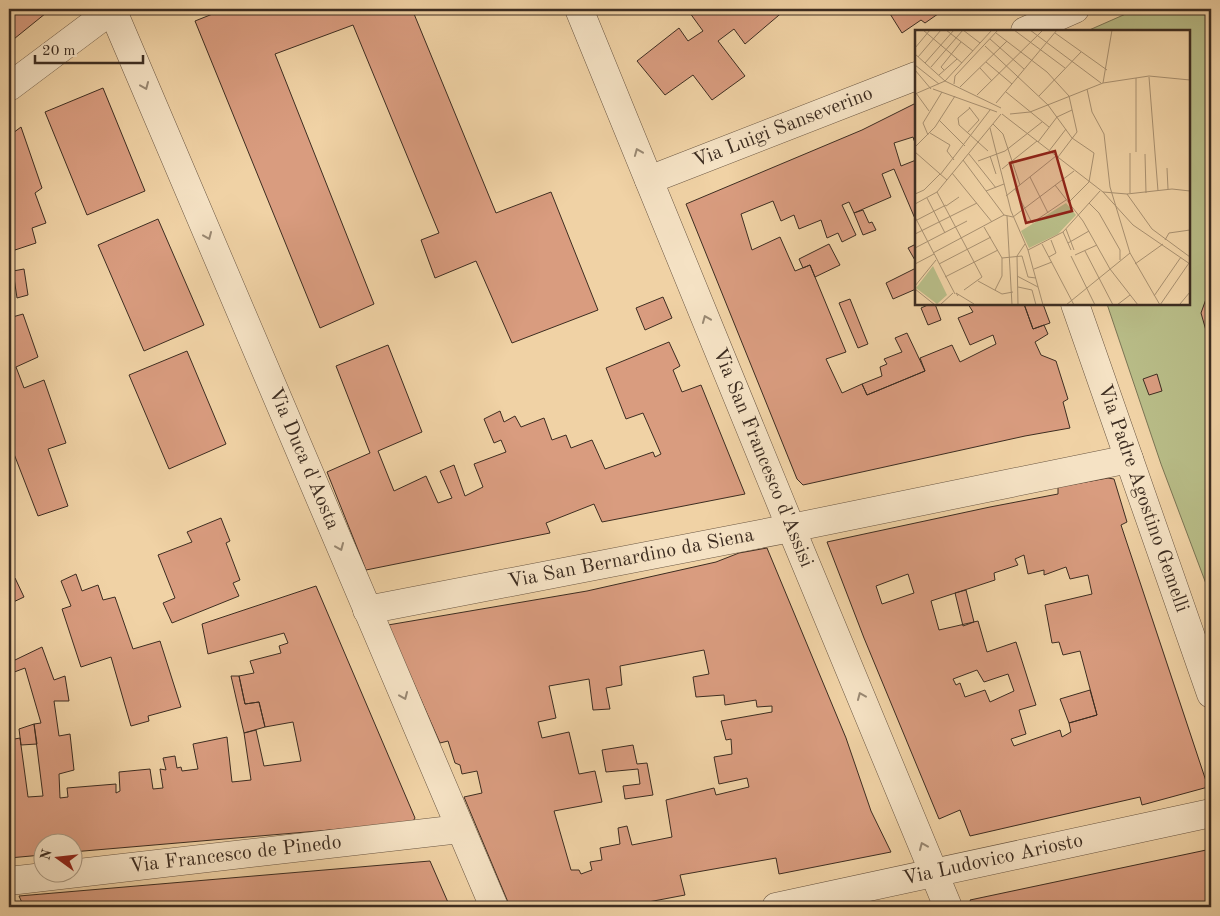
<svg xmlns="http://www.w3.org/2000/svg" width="1220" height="916" viewBox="0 0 1220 916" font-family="'Old Standard TT',serif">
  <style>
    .green { fill: #b8bc87; stroke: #7a7454 }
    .building { fill: #d99c7f; stroke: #3d2d21; fill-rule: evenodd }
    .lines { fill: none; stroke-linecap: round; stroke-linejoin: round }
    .minor-casing { stroke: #6a5642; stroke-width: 29 }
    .minor { stroke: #f5e2c4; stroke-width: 28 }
    .oneway { stroke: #998872 }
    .labels { text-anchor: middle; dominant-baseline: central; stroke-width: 4; stroke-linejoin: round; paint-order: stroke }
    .street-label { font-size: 20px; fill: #3d2d21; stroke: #f5e2c4 }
    .inset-road { fill: none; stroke: #a89070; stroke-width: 1 }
    .view { fill: #8f2418; fill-opacity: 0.15; stroke: #8f2418; stroke-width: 2.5 }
    .inset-edge { fill: none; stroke: #3d2d21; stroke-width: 2.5 }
  </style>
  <rect width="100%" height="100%" fill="#f0d2a5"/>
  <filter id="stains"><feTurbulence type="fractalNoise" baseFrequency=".004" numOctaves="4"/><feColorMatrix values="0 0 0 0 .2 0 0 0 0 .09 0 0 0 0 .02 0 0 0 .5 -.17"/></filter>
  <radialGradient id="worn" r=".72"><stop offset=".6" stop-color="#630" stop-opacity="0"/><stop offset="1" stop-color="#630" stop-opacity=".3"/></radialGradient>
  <path class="green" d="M1137 9H1211V597L1161 464 1107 304H1189V31H1087Z"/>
  <path class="building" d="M9 9H51L9 43Z
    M225 9H412L496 213 551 192 598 310 512 343 476 261 435 278 421 240 439 233 353 25 275 54 374 304 320 328 195 21Z
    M687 9H784L785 10 745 44 734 29 718 41 745 76 712 100 693 75 665 95 637 61 679 28 688 41 703 31Z
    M887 9H945L925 23 921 20 902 33Z
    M103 88 145 191 87 215 45 112Z
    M916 103V146L913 137 894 143 901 166 916 160V221L894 169 882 174 891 197 854 213 849 202 842 205 856 235 842 242 838 233 827 238 821 220 799 229 794 215 781 221 773 201 741 214 752 250 780 237 795 271 810 265 846 352 826 359 842 393 862 384 867 395 925 371 920 358 952 345 960 362 996 344 993 335 970 345 958 318 973 312 968 304H1024L1033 329 1044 325 1048 334 1035 342 1041 355 1056 361 1068 399 1063 402 1070 428 1025 436 803 485 797 479 686 204 862 130Z
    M21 127 42 188 35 193 46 223 32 228 36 243 15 250 9 232V136Z
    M863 210 869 223 872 222 876 230 863 235 854 213Z
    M158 219 204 325 144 351 98 245Z
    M829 244 840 265 815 277 810 265 803 268 799 259Z
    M916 244V262L908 248Z
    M916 268V289L893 299 886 283Z
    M24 269 28 295 17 298 13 271Z
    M663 297 672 318 645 330 636 308Z
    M1211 297V348L1201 313 1206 299Z
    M850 299 868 344 858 348 839 303Z
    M930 304H935L941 320 928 325 921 308Z
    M1024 304H1043L1050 323 1033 329Z
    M23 314 38 357 16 367 24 388 44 380 66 443 48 449 68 506 38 516 9 441V318Z
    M907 333 925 371 867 395 862 384 882 376 880 367 887 364 884 359 902 352 895 338Z
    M669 342 680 366 673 370 682 392 701 385 745 494 602 522 594 504 546 523 550 533 366 570 327 472 370 453 336 366 388 345 422 432 378 451 394 491 426 476 438 503 452 498 440 471 454 465 465 496 483 487 474 464 506 452 501 440 494 443 484 419 500 411 504 422 515 416 521 427 544 418 552 440 566 435 571 448 592 440 605 469 653 452 655 457 661 454 643 413 626 419 606 368Z
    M187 351 226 444 169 469 129 375Z
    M1157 374 1162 391 1149 395 1143 379Z
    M1108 478 1114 479 1127 522 1121 525 1208 787 1142 805 1140 797 970 836 960 810 939 819 864 638 827 542 990 507 1058 494V487ZM1024 555 1028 574 1044 570V575L1066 567 1070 579 1088 575 1092 594 1045 605 1052 643 1059 642 1063 655 1080 651 1097 715 1069 723 1071 732 1062 737 1060 730 1014 746 1011 739 1026 734 1019 710 1036 705 1016 642 987 652 978 621 939 630 931 601 995 580 994 573 1018 565 1015 559ZM908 574 914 593 882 604 876 586ZM977 670 984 682 1008 674 1014 691 990 702 985 690 965 697 960 683 956 685 953 679Z
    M221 518 230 541 226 543 240 580 233 583 239 596 172 623 163 603 175 598 158 555 192 542 187 532Z
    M767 548 846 738 871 811 891 852 779 874 776 858 680 875 685 895 622 907H510L464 797 482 793 477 771 462 774 460 765 455 763 448 741 440 743 388 625 587 591 716 562 739 553ZM704 650 709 674 693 677 696 697 724 695 725 705 756 700 757 707 772 706V712L721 721 726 740 731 739 732 754 714 757 719 784 747 778 749 787 716 795 714 788 666 800 672 837 632 845 627 826 618 828 620 844 600 848 602 860 590 862 592 870 581 874 579 870H571L554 811 602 802 595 771 579 774 569 732 542 738 538 722 556 718 549 686 589 679 593 710 610 709 606 688 622 685 620 666Z
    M76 574 82 591 98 585 103 600 115 597 133 649 160 641 181 707 148 716 149 721 131 726 111 657 81 667 62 609 71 606 61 581Z
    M15 578 24 597 9 604V581Z
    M316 586 415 818 412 823 72 852V844H42V855L9 858V740L20 738 28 797 43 796 34 724 41 723 25 668 9 674V642L15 660 42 647 54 680 65 676 69 701H54L59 736 70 734 74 770 59 774 60 798 68 797 67 788 116 784V793L120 791 119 772 150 769 153 789 163 788 160 769 166 770 163 758 175 756 177 768 181 767 182 771 198 769 193 744 227 737 232 782 251 780 244 733 256 730 264 766 301 761 293 722 265 727 259 702 245 704 239 676 254 673 250 661 281 653 279 646 288 643 284 633 208 654 202 624Z
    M966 590 974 622 963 626 955 593Z
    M231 676H239L245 704 259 702 265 727 244 733Z
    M1090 690 1097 715 1069 723 1060 699Z
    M34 724 37 744 21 745 19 729Z
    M633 745 637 764 647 763 653 795 625 799 623 786 640 784 638 769 606 772 602 750Z
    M1211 849V907H973L970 900Z
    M430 861 450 907H24L19 896Z"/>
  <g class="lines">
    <g class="minor-casing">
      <g id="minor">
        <path id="s1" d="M112 9 494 907"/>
        <path id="s2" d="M579 9 791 528 948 907"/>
        <path d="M1025 31 1075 9"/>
        <path d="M9 87 113 9"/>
        <path id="s3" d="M649 180 916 76"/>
        <path id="s4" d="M1075 304 1211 694"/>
        <path id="s5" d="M367 610 791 528 1129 459"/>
        <path id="s6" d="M9 881 460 829"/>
        <path id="s7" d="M776 907 1211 813"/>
      </g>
    </g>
    <use href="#minor" class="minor"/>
  </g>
  <defs><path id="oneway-chevron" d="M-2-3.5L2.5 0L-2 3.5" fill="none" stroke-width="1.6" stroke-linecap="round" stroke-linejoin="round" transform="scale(1.25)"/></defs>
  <g class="oneway">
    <use href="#oneway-chevron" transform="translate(145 86) rotate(67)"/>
    <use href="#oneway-chevron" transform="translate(638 152) rotate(-112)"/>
    <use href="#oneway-chevron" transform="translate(208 236) rotate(67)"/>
    <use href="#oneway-chevron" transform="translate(706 319) rotate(-112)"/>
    <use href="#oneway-chevron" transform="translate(340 547) rotate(67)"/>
    <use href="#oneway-chevron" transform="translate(404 696) rotate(67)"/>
    <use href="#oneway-chevron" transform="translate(861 696) rotate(-113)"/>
    <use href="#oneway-chevron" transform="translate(923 846) rotate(-113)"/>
  </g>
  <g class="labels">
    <g class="street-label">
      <text stroke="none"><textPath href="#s3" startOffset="144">Via Luigi Sanseverino</textPath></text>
      <text stroke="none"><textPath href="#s1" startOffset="489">Via Duca d'Aosta</textPath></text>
      <text stroke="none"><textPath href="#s2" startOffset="485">Via San Francesco d'Assisi</textPath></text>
      <text stroke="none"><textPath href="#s4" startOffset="206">Via Padre Agostino Gemelli</textPath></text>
      <text stroke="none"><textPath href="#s5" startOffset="269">Via San Bernardino da Siena</textPath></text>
      <text stroke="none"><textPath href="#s6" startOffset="228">Via Francesco de Pinedo</textPath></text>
      <text stroke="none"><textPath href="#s7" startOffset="222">Via Ludovico Ariosto</textPath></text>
    </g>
  </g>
  <g transform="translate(915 30)">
    <rect width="275" height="275" fill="#f0d2a5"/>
    <path d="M151 173 161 185 143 204 114 218 106 201ZM18 236 32 265 22 274 1 258Z" fill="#b8bc87"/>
    <path class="inset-road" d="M8 0 47 33M31 0 58 21M48 0 65 13M99 0 150 38M115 0 186 53M81 3 132 42 154 66 162 102 143 127M140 3 192 40M75 9 109 39M70 16 133 75 157 108 179 123 174 152 153 173M0 18 15 0M0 24 30 51 86 78M3 27 26 0M71 32 97 54M10 33 39 0M0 35 24 54M16 37 48 0M65 38 77 51M0 40 16 59M29 40 26 37 46 12M24 45 42 29M234 47 243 161M221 48V122M188 53 197 0M39 54 40 46 83 0M45 57 92 11M18 59 82 82M172 59 177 82 189 104 195 157 215 223 245 275M91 62 134 97M1 63 14 81M0 64 30 51 77 0M62 65 128 0M124 66 166 22M81 73 142 0M55 78 43 88 44 95 73 121M87 84 188 162 218 195 275 234M95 84 115 82 188 53 234 46 275 50M24 90 50 116M78 94 88 104 105 155M75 98 96 181 113 220 128 275M15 103 35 115 32 121 39 130M52 103 64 90 54 77M13 105 8 93 27 62M123 112 142 87 157 80M0 117 20 97 40 66M134 121 151 99M0 122 32 150M54 124 81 158M230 124 231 163M75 126 81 144M48 130 89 185M63 131 90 121 127 92M252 138 253 159M87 139 122 111M37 143 77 192M25 145 75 80M115 147 133 183M140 155 168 191 195 239 223 275M100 159 117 193 151 170M71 161 89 154M22 162 67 247 49 260M188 162 212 164 257 159 275 161M215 163V123M0 164 9 160 25 144M212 164 237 199 275 227M91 166 141 126M12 168 30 203M174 173 184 183 205 220V230M0 174 22 162 86 84M31 176 44 167M92 186 97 275M0 187 40 264M98 187 159 141M0 191 31 175M69 197 87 228V246L80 260M151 199 159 220M148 202 156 220M0 204 62 173M250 210 254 203 275 200M153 213 174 201M127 214 159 275M0 218 52 191M113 220 148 202 185 161M170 221 198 275M18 223 89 185 98 187M160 225 182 215M156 226 180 275M134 227 141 223 136 210M87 228 107 226 113 247 121 248M0 234 19 224M24 234 76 207M220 234 248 214M119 239 137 232M102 246 123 257M30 247 83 220M63 251 87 264 98 262M0 256 21 230M103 257 117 260 121 275M0 259 20 275M43 266 41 263 59 274M239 266 266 227M265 274 275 262M25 275 38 263M103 275 102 226 110 214M151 275 215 223M202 275 215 265M245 275 274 233"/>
    <path class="view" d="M140 121 157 181 111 193 95 133Z"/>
    <rect width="275" height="275" class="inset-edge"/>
  </g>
  <rect width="1220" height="916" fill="none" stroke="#f0d2a5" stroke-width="30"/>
  <rect x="10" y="10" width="1200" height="896" fill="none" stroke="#3d2d21" stroke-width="2.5"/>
  <rect x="15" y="15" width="1190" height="886" fill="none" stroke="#3d2d21"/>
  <g transform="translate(58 858) rotate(285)"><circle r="24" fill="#f5e2c4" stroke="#ab9a83"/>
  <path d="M0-4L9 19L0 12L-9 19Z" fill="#8f2418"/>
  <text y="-8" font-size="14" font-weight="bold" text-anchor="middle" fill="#3d2d21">N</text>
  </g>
  <path d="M35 55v8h108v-8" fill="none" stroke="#3d2d21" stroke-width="2.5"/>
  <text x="42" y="55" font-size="15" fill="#3d2d21" stroke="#f5e2c4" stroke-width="4" paint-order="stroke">20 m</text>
  <rect width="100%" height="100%" filter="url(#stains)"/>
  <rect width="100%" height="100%" fill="url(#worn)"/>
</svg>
